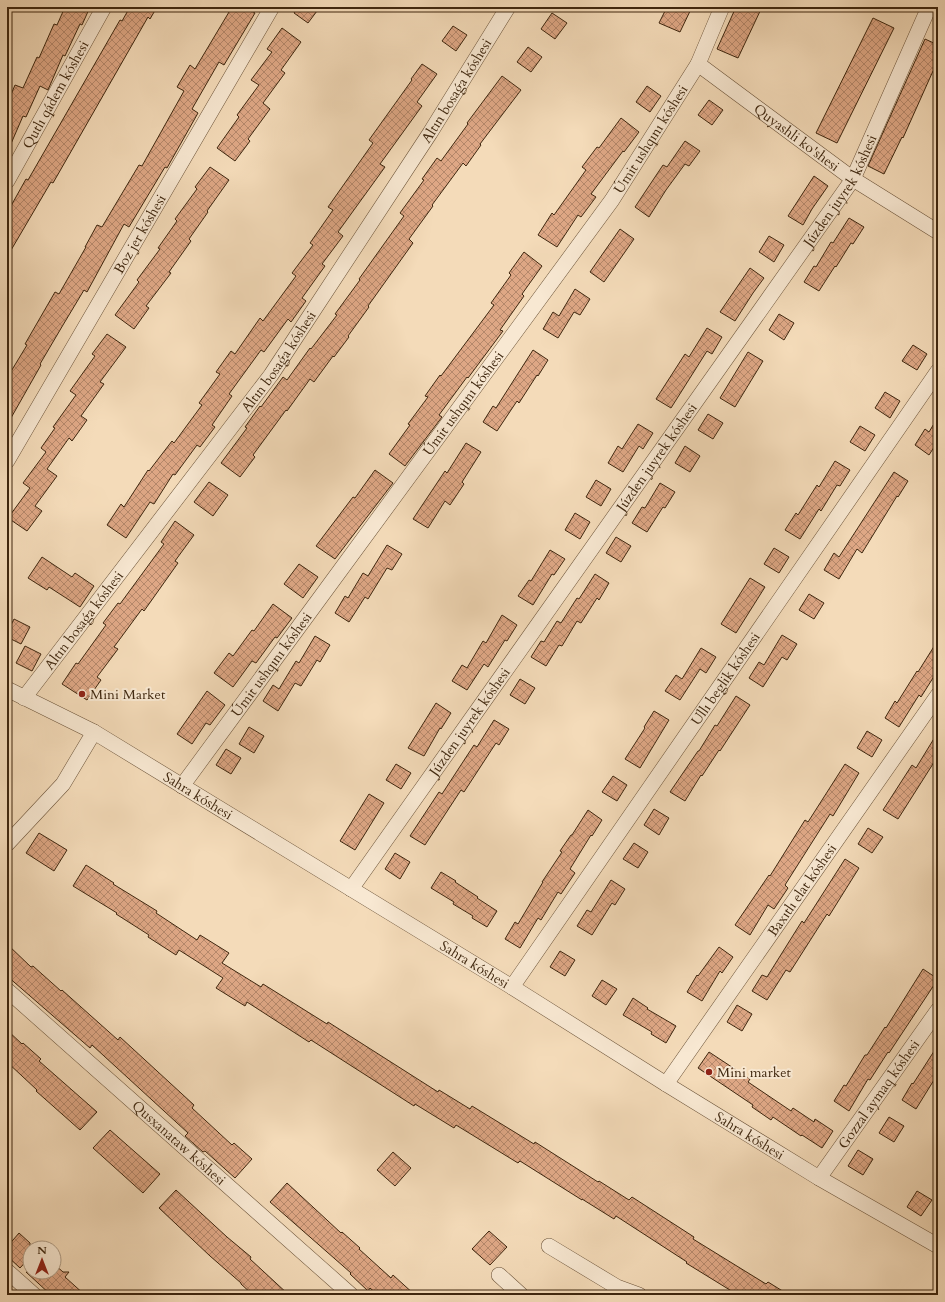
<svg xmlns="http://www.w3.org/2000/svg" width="945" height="1302" viewBox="0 0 945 1302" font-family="Cardo,serif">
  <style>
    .building { fill: url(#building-cross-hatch); stroke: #3f270f }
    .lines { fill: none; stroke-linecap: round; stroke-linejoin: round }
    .street-casing { stroke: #6c543a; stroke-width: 16 }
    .street { stroke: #f8e8d2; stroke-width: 15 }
    .poi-dot { fill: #8f2418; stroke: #f8e8d2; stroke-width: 1.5 }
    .labels { text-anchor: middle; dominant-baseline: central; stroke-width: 4; stroke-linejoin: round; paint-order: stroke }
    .street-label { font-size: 14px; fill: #3f270f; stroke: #f8e8d2 }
    .poi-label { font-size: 14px; fill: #3f270f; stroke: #f8e8d2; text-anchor: start }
  </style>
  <defs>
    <pattern id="building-cross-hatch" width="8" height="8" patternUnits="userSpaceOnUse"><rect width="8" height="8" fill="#dea785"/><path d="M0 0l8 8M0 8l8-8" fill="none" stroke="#b5886b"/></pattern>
  </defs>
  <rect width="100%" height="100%" fill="#f4dbb9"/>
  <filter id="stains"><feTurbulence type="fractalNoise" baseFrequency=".005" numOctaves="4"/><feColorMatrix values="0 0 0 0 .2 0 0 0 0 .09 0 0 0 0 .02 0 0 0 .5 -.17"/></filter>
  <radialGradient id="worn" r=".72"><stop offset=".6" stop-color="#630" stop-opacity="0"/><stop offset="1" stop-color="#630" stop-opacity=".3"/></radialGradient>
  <path class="building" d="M65 7H90L82 25 80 24 65 56 63 55 48 90 40 86 26 117 23 116 7 153V104L15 85 23 88 37 57 39 58 54 24 57 25Z
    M130 7H157L150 19 148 17 53 183 51 182 7 257V213L26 179 28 180 120 20 122 21Z
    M232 7H245L255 13 224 65 219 62 192 109 198 113 167 168 165 167 129 227 124 224 87 292 84 290 63 325 40 364 41 365 7 425V378L27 345 25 344 55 292 59 294 86 247H85L97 225 102 227 139 165 142 166 184 91 177 87 190 65 195 69Z
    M298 7H320L308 23 294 13Z
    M667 7H692L680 32 659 23Z
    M736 7H762L738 58 717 49Z
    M552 13 567 23 555 39 541 29Z
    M873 18 894 28 837 143 816 133Z
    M453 26 467 35 456 51 442 41Z
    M282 28 301 42 281 70 285 73 263 103 270 109 248 139 250 141 235 161 217 148 239 117 237 115 259 85 251 80 272 52 267 49Z
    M925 39 938 45V64L935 71H933L903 138 902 137 884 174 868 166Z
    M528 47 542 57 531 72 517 62Z
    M422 64 437 74 417 102 422 106 380 164 385 167 338 232 343 236 322 264 325 266 302 298 306 301 291 322 288 319 264 352 261 350 229 394 232 396 212 425 215 427 200 447 197 445 175 475 173 474 154 504 150 502 126 538 107 525 121 504 124 507 148 470 149 471 172 441 174 443 202 405 199 403 220 374 216 372 231 351 235 354 260 318 263 321 296 276 292 273 313 245 310 243 333 210 328 207 373 143 369 140 412 80 411 79Z
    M502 76 521 90 480 144 481 145 466 166 463 163 432 205 433 206 409 239 413 243 368 306 369 307 348 336 349 337 334 357 333 356 314 382 310 379 287 411 286 410 253 455 255 457 240 477 221 463 247 428 245 427 260 406 261 407 283 377 287 380 310 348 311 349 337 315 335 314 360 280 359 279 404 216 400 213 424 180 422 179 437 158 441 161 468 124 467 123Z
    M647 86 661 96 650 112 636 102Z
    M709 100 723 110 712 125 698 115Z
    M621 118 639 132 624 152 623 151 591 194 596 197 581 217 578 215 557 247 538 235 552 213 554 215 586 170 582 167 597 147 599 148Z
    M685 141 700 151 689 166 685 164 666 190 649 217 635 207 663 165 667 167Z
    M210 167 229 180 207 211 208 212 189 239 191 241 169 272 171 273 146 306 149 308 134 329 115 315 139 282 137 280 160 249 158 248 177 221 175 219 197 189 195 187Z
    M814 176 828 186 812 209 803 225 788 216Z
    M849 218 864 227 853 244 851 243 836 267 835 266 819 291 804 282 814 266 816 267 831 242 833 243Z
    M620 229 634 239 604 282 590 272Z
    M769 236 784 245 774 262 759 252Z
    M524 252 542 266 522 294 524 296 500 330 503 331 468 378 467 377 439 415 442 417 405 466 389 454 410 425 408 424 428 397 425 396 440 375 441 376 494 305 491 303 511 275 509 273Z
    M750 268 764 278 753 293 735 321 720 312Z
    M575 289 590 299 580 315 574 312 558 338 543 329 553 312 559 316Z
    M779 314 794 323 784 340 769 330Z
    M707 328 722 337 712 354 707 351 671 408 656 399 685 354 689 357Z
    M107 334 126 347 100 382 104 384 81 416 87 420 72 441 69 438 47 469 57 476 35 506 42 511 27 531 8 518 30 488 23 483 46 452 41 448 55 428 53 427 76 395 70 391 95 356 92 354Z
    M913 345 927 354 917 370 902 361Z
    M533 350 548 360 538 376 537 375 519 403 517 401 497 431 483 422 493 406 496 408Z
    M748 352 763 361 735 407 720 398Z
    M885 392 900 401 890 418 875 408Z
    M708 414 723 423 713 439 698 430Z
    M938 417V441L929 455 915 445 925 429 929 432Z
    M638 424 653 433 643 449 639 446 623 472 608 463 618 446 622 449Z
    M860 426 875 435 865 451 850 442Z
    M466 443 481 452 462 482 464 484 450 505 445 501 428 528 413 519 445 471 447 473Z
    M685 446 700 456 690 472 675 463Z
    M835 461 850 470 840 486 837 485 821 511 819 509 800 539 785 530 796 513 798 515 817 485 819 487Z
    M375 470 393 483 335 559 316 546 353 497 355 498Z
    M894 472 908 481 898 497 897 496 862 553 857 549 839 579 824 570 834 553 839 557Z
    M596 480 611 489 601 506 586 497Z
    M209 482 228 495 213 516 194 502Z
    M660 483 675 492 665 508 663 507 647 532 632 523 642 507 645 508Z
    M575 513 590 522 580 539 565 530Z
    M175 521 194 535 175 561 178 563 144 611 142 609 114 647 118 649 97 677 101 680 87 700 62 684 76 663 78 664 106 625 103 623 118 603 120 604 164 544 161 542Z
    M616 537 631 546 621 562 606 553Z
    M387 545 402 554 392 570 387 568 368 599 365 597 349 622 335 613 345 596 348 598 363 573 368 576Z
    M774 548 789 557 779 573 764 564Z
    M550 550 565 559 554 575 552 574 533 605 518 596 529 580 531 581Z
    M42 557 72 577 75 573 94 586 80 607 49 587 47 590 28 578Z
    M299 564 318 577 303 598 284 584Z
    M595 574 609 583 599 600 597 598 581 623 577 621 562 646 559 645 546 666 531 657 541 641 544 642 557 621 561 623 577 598 579 599Z
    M750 578 765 587 736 633 721 624Z
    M809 594 824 603 814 619 799 610Z
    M273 604 292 618 277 638 275 637 256 663 252 661 233 687 214 673 229 653 233 656 252 630 254 631Z
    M502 615 517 625 507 641 505 640 488 667 484 664 467 690 452 681 462 665 467 668 483 641 486 643Z
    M14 619 30 627 21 644 7 637V633Z
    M782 635 797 644 787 660 782 657 763 687 749 678 759 662 764 665Z
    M315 636 330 645 320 662 317 660 301 686 295 683 278 711 263 701 273 685 279 689 296 661 299 663Z
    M938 640V670L921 697 919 695 899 727 885 718 895 701 897 703 917 671 918 672Z
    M25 646 41 654 32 671 16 663Z
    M701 648 716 657 706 673 700 669 680 700 665 691 676 675 682 679Z
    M520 679 535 688 525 704 510 695Z
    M207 691 225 705 210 725 206 723 192 744 177 734Z
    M736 696 750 705 720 751 719 750 702 776 701 775 685 801 670 792 698 751H699L715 725 717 726Z
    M436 703 451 713 441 729 440 728 424 756 408 748Z
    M654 711 669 720 640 768 625 759 645 728 644 727Z
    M494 720 509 729 499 745 496 743 464 792 461 790 425 845 410 836 439 792 442 794 474 745 477 747Z
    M249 727 264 736 254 753 239 744Z
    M867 731 882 740 872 757 857 748Z
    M938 732V756L898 819 883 810 912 765 916 768Z
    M226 749 241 758 231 774 216 765Z
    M396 764 411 773 401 789 386 780Z
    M845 764 859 773 833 816 830 814 785 885 788 888 774 909 768 905 750 935 735 925 769 875 770 876 805 820 808 822Z
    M613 776 627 785 617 801 602 792Z
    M369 794 384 803 355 850 340 841Z
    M654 809 669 818 659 835 644 825Z
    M588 810 602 820 592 836 591 835 570 869 575 873 561 894 558 892 541 920 538 918 520 948 505 939 515 922 518 924 543 882H542L562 852 560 851 571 835H572Z
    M868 828 883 837 872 853 858 844Z
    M39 833 67 850 54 871 26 853Z
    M634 843 648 852 638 868 623 859Z
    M395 853 410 862 400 879 385 869Z
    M845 859 859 868 829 916 827 914 790 972 786 970 767 1000 752 991 762 975 767 977 802 921 804 923Z
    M86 865 114 883 113 884 157 911 156 913 197 940 200 935 229 953 222 963 261 987 263 984 327 1024 328 1022 438 1092 439 1090 470 1109 472 1106 534 1144 535 1142 598 1182 599 1181 629 1200 632 1197 694 1237 693 1239 766 1284 768 1282 789 1295H738L686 1263 687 1262 616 1216 614 1219 582 1199V1200L520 1161 518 1163 456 1125 454 1128 415 1104 414 1106 311 1040 309 1042 247 1002 245 1006 216 988 223 978 179 950 176 955 148 937 149 935 116 914 117 913 73 886Z
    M441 872 456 881 455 882 478 897 477 898 497 911 487 927 472 918 473 916 453 904 454 902 431 888Z
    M611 880 625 889 615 905 612 903 592 935 577 926 587 910 591 912Z
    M7 944 31 967 33 966 61 991 62 990 118 1040 120 1037 194 1105 192 1108 232 1145 234 1143 252 1159 235 1178 205 1151 203 1152 185 1136 188 1133 92 1045 90 1048 7 976Z
    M719 947 733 957 722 973 720 971 702 1001 687 992 697 975 698 976Z
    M560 951 575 960 565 976 550 967Z
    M923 969 938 979 889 1053 888 1052 870 1080 868 1079 849 1111 834 1101 844 1085 846 1086 865 1055H867L885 1027 886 1028Z
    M602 980 617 989 606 1005 592 996Z
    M633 998 648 1008 647 1009 676 1026 666 1043 651 1034 652 1032 623 1015Z
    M737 1005 752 1014 742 1031 727 1022Z
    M7 1030 22 1044 23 1043 41 1059 39 1061 97 1112 80 1130 36 1091 37 1090 7 1062Z
    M938 1045V1082L934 1080 916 1109 902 1100 912 1083 913 1084Z
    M709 1052 750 1079 748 1082 791 1111 793 1108 814 1122 815 1119 833 1131 822 1148 802 1135 801 1136 773 1117 771 1120 752 1107 753 1105 698 1068Z
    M889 1117 904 1126 894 1142 879 1133Z
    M110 1130 160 1174 143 1193 93 1148Z
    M858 1150 873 1159 863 1175 848 1166Z
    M393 1152 411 1168 395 1186 377 1170Z
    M287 1183 341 1233 342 1232 360 1248 359 1249 391 1278 393 1275 415 1295H378L370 1288 368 1291 350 1274 351 1273 270 1202Z
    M176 1190 227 1237 251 1257 250 1259 289 1295H253L241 1284V1283L210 1256 159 1208Z
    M917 1191 932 1200 921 1216 907 1207Z
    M489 1231 507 1247 490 1265 472 1249Z
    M19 1233 30 1243V1257L20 1268 7 1256V1247Z
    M54 1264 63 1272H69L65 1277 85 1295H51L26 1272H54Z"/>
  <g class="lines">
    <g class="street-casing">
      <g id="street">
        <path id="s1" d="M698 64 853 179 938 232"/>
        <path id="s2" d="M7 181 104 7"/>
        <path id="s3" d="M7 461 272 7"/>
        <path id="s4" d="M7 689 94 732 512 987 666 1084 819 1178 938 1246"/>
        <path id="s5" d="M24 698 271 375 430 133 508 7"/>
        <path id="s6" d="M182 786 612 200 698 64 722 7"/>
        <path d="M7 844 63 784 94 732"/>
        <path id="s7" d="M351 889 853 179 929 7"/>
        <path id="s8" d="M512 987 938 371"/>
        <path id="s9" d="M7 990 351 1295"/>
        <path id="s10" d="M666 1084 938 695"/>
        <path id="s11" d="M819 1178 938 1010"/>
        <path d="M549 1246 617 1287 639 1295"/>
        <path d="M7 1271 34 1295"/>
        <path d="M499 1275 521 1295"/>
      </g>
    </g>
    <use href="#street" class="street"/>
  </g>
  <g class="poi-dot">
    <circle cx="82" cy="694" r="4"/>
    <circle cx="709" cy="1072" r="4"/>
  </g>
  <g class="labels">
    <g class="street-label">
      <text stroke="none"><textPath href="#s5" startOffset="746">Altın bosaǵa kóshesi</textPath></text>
      <text stroke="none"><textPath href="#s2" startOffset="99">Qutlı qádem kóshesi</textPath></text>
      <text stroke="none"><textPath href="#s1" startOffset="123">Quyashli ko'shesi</textPath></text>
      <text stroke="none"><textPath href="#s6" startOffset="799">Úmit ushqını kóshesi</textPath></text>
      <text stroke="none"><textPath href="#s7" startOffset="853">Júzden juyrek kóshesi</textPath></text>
      <text stroke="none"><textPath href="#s3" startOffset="263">Boz jer kóshesi</textPath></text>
      <text stroke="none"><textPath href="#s5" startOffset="422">Altın bosaǵa kóshesi</textPath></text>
      <text stroke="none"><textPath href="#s6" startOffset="475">Úmit ushqını kóshesi</textPath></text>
      <text stroke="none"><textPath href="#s7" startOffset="529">Júzden juyrek kóshesi</textPath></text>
      <text stroke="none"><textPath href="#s5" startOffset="98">Altın bosaǵa kóshesi</textPath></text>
      <text stroke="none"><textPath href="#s6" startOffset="151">Úmit ushqını kóshesi</textPath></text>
      <text stroke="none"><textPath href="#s8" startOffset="375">Ullı beglik kóshesi</textPath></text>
      <text stroke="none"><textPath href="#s7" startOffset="205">Júzden juyrek kóshesi</textPath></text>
      <text stroke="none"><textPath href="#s4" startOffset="219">Sahra kóshesi</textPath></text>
      <text stroke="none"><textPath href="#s10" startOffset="237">Baxıtlı elat kóshesi</textPath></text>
      <text stroke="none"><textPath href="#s4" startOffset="543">Sahra kóshesi</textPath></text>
      <text stroke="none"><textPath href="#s11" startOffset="103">Gozzal aymaq kóshesi</textPath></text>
      <text stroke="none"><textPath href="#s4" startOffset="867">Sahra kóshesi</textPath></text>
      <text stroke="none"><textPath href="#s9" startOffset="230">Qusxanataw kóshesi</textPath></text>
    </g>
    <g class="poi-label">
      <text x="90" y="694">Mini Market</text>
      <text x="717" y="1072">Mini market</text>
    </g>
  </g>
  <rect width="945" height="1302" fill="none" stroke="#f4dbb9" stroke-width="24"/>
  <rect x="8" y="8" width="929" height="1286" fill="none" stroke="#3f270f" stroke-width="2"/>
  <rect x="12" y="12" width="921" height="1278" fill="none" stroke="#3f270f"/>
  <g transform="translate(42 1260)"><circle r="19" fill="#f8e8d2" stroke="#ae9b84"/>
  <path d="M0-3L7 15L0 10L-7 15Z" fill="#8f2418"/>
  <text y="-6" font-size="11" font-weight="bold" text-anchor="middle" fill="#3f270f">N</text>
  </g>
  <rect width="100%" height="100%" filter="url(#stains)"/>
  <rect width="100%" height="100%" fill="url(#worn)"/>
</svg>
